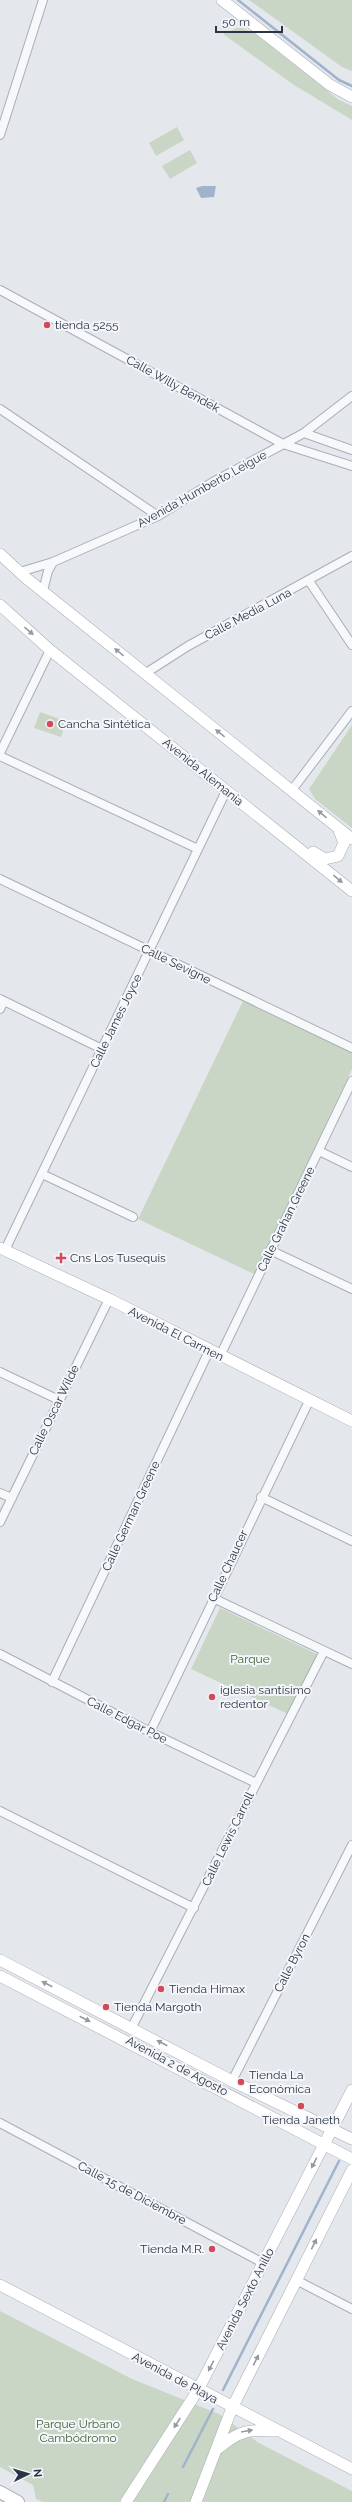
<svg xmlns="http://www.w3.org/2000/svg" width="352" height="2502" viewBox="0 0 352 2502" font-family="Raleway,sans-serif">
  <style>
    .green { fill: #c9d6c5 }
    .water { fill: #9fb4cc }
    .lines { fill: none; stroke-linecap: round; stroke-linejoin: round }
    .stream { stroke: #9fb4cc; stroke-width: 2.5 }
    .street-casing { stroke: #a9aeb7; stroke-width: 10 }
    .secondary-casing { stroke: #a9aeb7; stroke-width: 12 }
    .primary-casing { stroke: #a3abb8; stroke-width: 14 }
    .street { stroke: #f7f8fa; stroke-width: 8 }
    .secondary { stroke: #fff; stroke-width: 11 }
    .primary { stroke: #fff; stroke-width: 12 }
    .oneway { fill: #959aa2 }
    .poi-dot { fill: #d1495b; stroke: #f4f6f9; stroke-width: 1.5 }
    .labels { text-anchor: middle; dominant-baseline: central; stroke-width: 4; stroke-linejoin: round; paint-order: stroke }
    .poi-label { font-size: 12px; fill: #2b3445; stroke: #f4f6f9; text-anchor: start }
    .street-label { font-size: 12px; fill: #2b3445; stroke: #f4f6f9 }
    .park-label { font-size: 12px; fill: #3f6138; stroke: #f4f6f9 }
  </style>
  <rect width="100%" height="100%" fill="#e4e7ec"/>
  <path class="green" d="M249 0H352V71L342 67Z
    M240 27 256 34 339 100 352 106V120L294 85 223 34Z
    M177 127 184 140 156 156 149 143Z
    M190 150 197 163 170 179 162 166Z
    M40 712 66 721 61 737 34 728Z
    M352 725V828L315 799 309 789Z
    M243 1001 352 1053V1069L254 1274 138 1219Z
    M220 1608 321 1656 290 1715 191 1669Z
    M0 2311 132 2379 219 2414 259 2443 352 2491V2502H43L36 2499 33 2485 0 2467Z"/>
  <path class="water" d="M202 186H216L214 197 201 198 196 188Z"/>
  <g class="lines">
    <path class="stream" d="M238 0 339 80 352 86
      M223 2390 339 2161
      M183 2467 213 2409
      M164 2502 168 2494"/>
    <g class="street-casing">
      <path id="street" d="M0 135 43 0
        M0 290 283 444 352 466
        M0 409 158 516
        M304 433 352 450
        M20 572 53 562 158 516 213 482 304 433 352 396
        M309 581 352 645
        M43 591 48 571 53 562
        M146 673 188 646 352 556
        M0 753 50 650
        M0 756 198 849
        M292 790 352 711
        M0 879 352 1048
        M0 999 102 1049
        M0 1009 4 1001
        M319 1151 352 1167
        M42 1174 133 1217
        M5 1250 226 791
        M270 1250 352 1289
        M220 1356 352 1081
        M0 1372 59 1400
        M0 1493 12 1498
        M261 1497 352 1541
        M0 1522 109 1299
        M213 1598 352 1664
        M0 1654 150 1732 256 1783
        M52 1682 209 1351
        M150 1732 309 1401
        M0 1811 194 1908
        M132 2027 324 1651
        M232 2081 352 1845
        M0 2123 263 2263
        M296 2280 352 2309"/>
    </g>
    <g class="secondary-casing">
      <path id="secondary" d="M222 0 330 85 352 97
        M0 554 26 578 352 839
        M0 605 50 650 352 891
        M313 852 325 859 338 856 344 843 339 830
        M0 1248 109 1299 352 1421
        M0 1960 232 2081 352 2139
        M0 1976 352 2159
        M0 2285 352 2469
        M219 2448C238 2431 249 2429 274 2431
        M126 2502 198 2390 352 2090
        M196 2502 232 2408 352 2170"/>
    </g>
    <g class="primary-casing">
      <path id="primary" d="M0 2492 18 2502"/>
    </g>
    <use href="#street" class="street"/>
    <use href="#secondary" class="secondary"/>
    <use href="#primary" class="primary"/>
  </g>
  <defs><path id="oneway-solid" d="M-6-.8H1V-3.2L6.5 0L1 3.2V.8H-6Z"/></defs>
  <g class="oneway">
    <use href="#oneway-solid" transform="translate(29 631) rotate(41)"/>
    <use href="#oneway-solid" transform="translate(119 652) rotate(-141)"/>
    <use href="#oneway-solid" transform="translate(220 733) rotate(-141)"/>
    <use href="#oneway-solid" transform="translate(322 814) rotate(-140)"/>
    <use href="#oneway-solid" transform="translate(338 879) rotate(40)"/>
    <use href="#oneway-solid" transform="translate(47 1984) rotate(-153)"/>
    <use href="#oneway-solid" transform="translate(85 2019) rotate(27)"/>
    <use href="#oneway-solid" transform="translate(162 2043) rotate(-152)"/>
    <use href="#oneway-solid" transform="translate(314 2163) rotate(117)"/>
    <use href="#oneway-solid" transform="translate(314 2244) rotate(-64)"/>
    <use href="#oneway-solid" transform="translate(256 2360) rotate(-63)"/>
    <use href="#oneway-solid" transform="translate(211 2366) rotate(117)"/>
    <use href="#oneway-solid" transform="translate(177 2423) rotate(123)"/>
    <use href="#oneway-solid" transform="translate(247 2431) rotate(-10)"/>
  </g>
  <g class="poi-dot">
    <circle cx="47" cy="325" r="4"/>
    <circle cx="50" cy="724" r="4"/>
    <path d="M59 1252h4v4h4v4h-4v4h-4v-4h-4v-4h4z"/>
    <circle cx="212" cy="1697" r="4"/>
    <circle cx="161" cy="1989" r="4"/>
    <circle cx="106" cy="2007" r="4"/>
    <circle cx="241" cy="2082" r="4"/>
    <circle cx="301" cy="2106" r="4"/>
    <circle cx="212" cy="2249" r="4"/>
  </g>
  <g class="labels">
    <g class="poi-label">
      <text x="55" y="325">tienda 5255</text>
      <text x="58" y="724">Cancha Sintética</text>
      <text x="70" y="1258">Cns Los Tusequis</text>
      <text x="220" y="1690">iglesia santisimo<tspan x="220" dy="14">redentor</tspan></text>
      <text x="169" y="1989">Tienda Himax</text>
      <text x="114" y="2007">Tienda Margoth</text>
      <text x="249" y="2075">Tienda La<tspan x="249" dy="14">Económica</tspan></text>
      <text x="301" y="2120" text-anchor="middle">Tienda Janeth</text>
      <text x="204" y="2249" text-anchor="end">Tienda M.R.</text>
    </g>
    <g class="street-label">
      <text transform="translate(173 384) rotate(29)">Calle Willy Bendek</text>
      <text transform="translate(202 489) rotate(-29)">Avenida Humberto Leigue</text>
      <text transform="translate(248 614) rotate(-28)">Calle Media Luna</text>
      <text transform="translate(203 772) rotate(39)">Avenida Alemania</text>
      <text transform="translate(176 964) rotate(26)">Calle Sevigne</text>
      <text transform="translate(116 1021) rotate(-64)">Calle James Joyce</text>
      <text transform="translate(286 1219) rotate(-64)">Calle Grahan Greene</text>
      <text transform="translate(176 1334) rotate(27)">Avenida El Carmen</text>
      <text transform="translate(54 1410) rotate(-64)">Calle Oscar Wilde</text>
      <text transform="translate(131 1516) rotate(-65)">Calle German Greene</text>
      <text transform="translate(228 1566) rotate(-65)">Calle Chaucer</text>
      <text transform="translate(127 1720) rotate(27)">Calle Edgar Poe</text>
      <text transform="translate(228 1839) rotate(-64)">Calle Lewis Carroll</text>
      <text transform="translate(292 1963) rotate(-63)">Calle Byron</text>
      <text transform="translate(177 2066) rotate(28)">Avenida 2 de Agosto</text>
      <text transform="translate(132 2193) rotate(28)">Calle 15 de Diciembre</text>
      <text transform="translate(245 2299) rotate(-63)">Avenida Sexto Anillo</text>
      <text transform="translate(175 2378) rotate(28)">Avenida de Playa</text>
    </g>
    <g class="park-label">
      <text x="250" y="1659">Parque</text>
      <text x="78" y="2424">Parque Urbano<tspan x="78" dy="14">Cambódromo</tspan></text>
    </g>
  </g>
  <g transform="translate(28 2474) rotate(85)" stroke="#f4f6f9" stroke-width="3" paint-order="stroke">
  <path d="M0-3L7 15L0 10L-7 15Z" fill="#2b3445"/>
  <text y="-6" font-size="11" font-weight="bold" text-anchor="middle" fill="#2b3445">N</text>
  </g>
  <path d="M216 26v6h66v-6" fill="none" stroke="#2b3445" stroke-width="2"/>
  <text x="222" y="26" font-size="12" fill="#2b3445" stroke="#f4f6f9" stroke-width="3" paint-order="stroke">50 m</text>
</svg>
